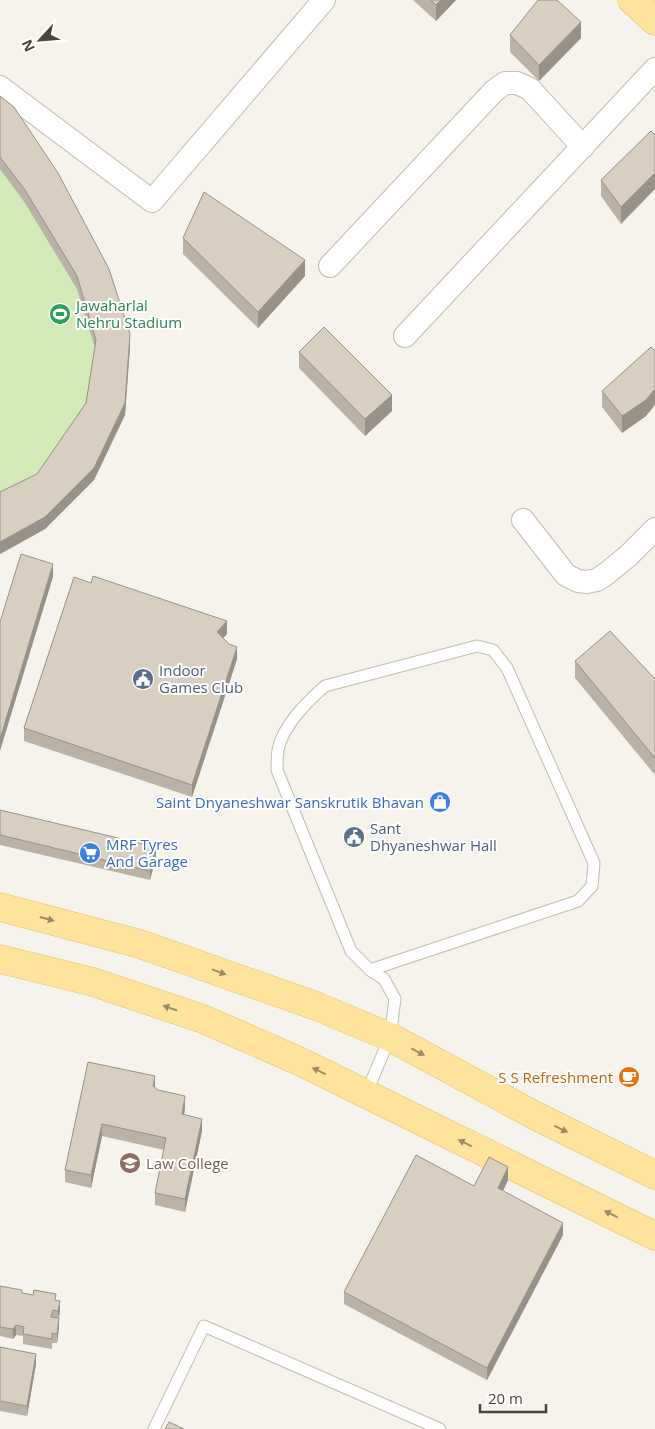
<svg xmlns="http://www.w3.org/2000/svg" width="655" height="1429" viewBox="0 0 655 1429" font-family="'Open Sans',sans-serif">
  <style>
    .green { fill: #d2eab5 }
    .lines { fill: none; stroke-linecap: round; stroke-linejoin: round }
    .service-casing { stroke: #c2bbae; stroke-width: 13 }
    .minor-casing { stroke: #c2bbae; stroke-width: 24 }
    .primary-casing { stroke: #e6c16a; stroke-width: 29 }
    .service { stroke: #fff; stroke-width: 11 }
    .minor { stroke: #fff; stroke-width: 22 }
    .primary { stroke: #ffe39c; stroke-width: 28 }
    .wall { fill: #bab2a6 }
    .shaded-wall { fill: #979187 }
    .building { fill: #d8cfc1; stroke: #979187 }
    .oneway { fill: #9c8c66 }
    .labels { text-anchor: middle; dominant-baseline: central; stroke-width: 4; stroke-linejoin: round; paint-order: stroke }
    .leisure-label { font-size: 15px; fill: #27864d; stroke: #fff; text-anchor: start }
    .service-label { font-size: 15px; fill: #4e5e75; stroke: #fff; text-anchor: start }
    .shop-label { font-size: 15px; fill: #366cbe; stroke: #fff; text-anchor: end }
    .food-label { font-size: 15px; fill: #c56008; stroke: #fff; text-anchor: end }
    .education-label { font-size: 15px; fill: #785e54; stroke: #fff; text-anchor: start }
  </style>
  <rect width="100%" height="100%" fill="#f6f3ec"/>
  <path class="green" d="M0 109 109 281 130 346 125 415 45 529 0 554Z"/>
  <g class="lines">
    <g class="service-casing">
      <path id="service" d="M366 1094 390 1037 395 999 384 979 370 970 351 951 277 770C277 763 277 756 278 750 283 725 307 702 325 686L477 646 493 650 507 668 594 863 592 886 578 901 370 970
        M154 1429 204 1326 440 1429"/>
    </g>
    <g class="minor-casing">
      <path id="minor" d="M0 87 152 201 324 0
        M330 266 494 91 505 83H517L530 89 583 147
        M405 336 655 69
        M523 520 566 575 578 581 587 582 597 580 606 574 628 556 655 529"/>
    </g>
    <g class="primary-casing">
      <path id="primary" d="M632 0 655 21
        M0 907 140 944 316 1006 390 1037 534 1115 655 1175
        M0 959 93 982 203 1019 299 1061 655 1236"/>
    </g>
    <use href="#service" class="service"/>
    <use href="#minor" class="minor"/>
    <use href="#primary" class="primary"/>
  </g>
  <path class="wall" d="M413 0H456L436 21Z
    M510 35 581 38 539 81 510 52Z
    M0 96 130 346 125 415 94 480 45 529 0 554V492L37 474 86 403 95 348 77 289 25 203 0 169Z
    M651 131 621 224 601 196V180Z
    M183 238 305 276 258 328 183 254Z
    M299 352 392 411 365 436 299 368Z
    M602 391 646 416 622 433 602 407Z
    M227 634 223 638 237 659 192 797 24 741V728Z
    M575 661 655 679V775L575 678Z
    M0 810 156 857 150 880 0 845Z
    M88 1062 155 1088 185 1108 184 1115 202 1131 185 1212 155 1205V1193L164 1150 102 1136 91 1188 65 1182V1170Z
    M508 1180 503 1191 563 1235 487 1380 344 1304V1292L474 1186Z
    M0 1286 22 1293 56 1300 60 1311 59 1318V1328L57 1343H52V1349L23 1344V1336L16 1335 13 1339 0 1336Z
    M0 1347 36 1364 27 1416 0 1411Z"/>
  <path class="shaded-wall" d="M441 0H456L436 21V5Z
    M581 22V38L539 81V65Z
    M655 173V189L621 224V207Z
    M305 260V276L258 328V312Z
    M130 334V346L125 415 94 480 45 529 0 554V542Z
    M655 389V405L646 416 622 433V416Z
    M392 395V411L365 436V419Z
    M53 564V577L0 751V739Z
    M227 621V634L217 644V632Z
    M237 647V659L192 797V785Z
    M156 847V857L150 880V871Z
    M155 1076V1089L153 1086Z
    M185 1096V1108L182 1127V1114Z
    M202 1119V1131L185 1212V1199Z
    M102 1124V1136L91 1188V1175Z
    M508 1167V1180L498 1201V1188Z
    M563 1223V1235L487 1380V1368Z
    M60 1301V1311L58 1320V1311Z
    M59 1318V1328L57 1343V1334Z
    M16 1325V1335L13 1339V1329Z
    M36 1354V1364L27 1416V1406Z"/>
  <path class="building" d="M431 0H441L436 5Z
    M538 0H557L581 22 539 65 510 35Z
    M0 96 14 107 58 173 109 269 130 334 125 403 94 468 45 517 0 542V492L37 474 86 403 96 340 77 276 25 190 0 157Z
    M651 131 655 135V173L621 207 601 180Z
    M204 192 305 260 258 312 183 238Z
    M324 327 392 395 365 419 299 352Z
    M651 347 655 351V389L646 400 622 416 602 391Z
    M21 554 53 564 0 739V622Z
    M93 576 227 621 217 632 229 644 237 647 192 785 24 728 74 577 91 583Z
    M610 631 655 679V758L575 661Z
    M0 810 156 847 150 871 0 835Z
    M88 1062 155 1076 153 1086 158 1090 185 1096 182 1114 202 1119 185 1199 155 1193 166 1138 102 1124 91 1175 65 1170Z
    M416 1155 474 1186 489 1157 508 1167 498 1188 563 1223 487 1368 344 1292Z
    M0 1286 22 1290V1293L33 1295 34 1290 56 1294 55 1300 60 1301 58 1311 53 1310 51 1317 59 1318 57 1334 52 1333V1339L23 1334 24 1327 16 1325 13 1329 0 1327Z
    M0 1347 36 1354 27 1406 0 1401Z
    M169 1422 184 1429H165Z"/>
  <defs><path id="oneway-solid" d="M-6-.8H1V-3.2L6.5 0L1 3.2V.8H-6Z" transform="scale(1.25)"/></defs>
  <g class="oneway">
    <use href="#oneway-solid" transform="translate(47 919) rotate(15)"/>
    <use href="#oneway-solid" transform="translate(219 972) rotate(20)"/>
    <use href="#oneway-solid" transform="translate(170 1008) rotate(-161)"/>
    <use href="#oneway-solid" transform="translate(418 1052) rotate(28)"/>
    <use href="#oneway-solid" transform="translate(319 1071) rotate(-154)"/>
    <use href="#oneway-solid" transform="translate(561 1129) rotate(26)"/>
    <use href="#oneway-solid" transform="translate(465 1143) rotate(-154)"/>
    <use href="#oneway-solid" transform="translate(611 1214) rotate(-154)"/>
  </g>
  <defs>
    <g id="stadium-disc" transform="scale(1.125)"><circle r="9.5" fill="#2e9e5b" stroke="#fff"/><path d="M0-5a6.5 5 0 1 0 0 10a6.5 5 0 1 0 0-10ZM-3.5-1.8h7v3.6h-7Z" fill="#fff"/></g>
    <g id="civic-disc" transform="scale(1.125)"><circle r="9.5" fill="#5c6f8a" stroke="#fff"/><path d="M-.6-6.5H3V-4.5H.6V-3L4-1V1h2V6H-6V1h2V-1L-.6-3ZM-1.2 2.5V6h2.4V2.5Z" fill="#fff"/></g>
    <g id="shop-disc" transform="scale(1.125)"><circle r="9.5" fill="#3f7fe0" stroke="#fff"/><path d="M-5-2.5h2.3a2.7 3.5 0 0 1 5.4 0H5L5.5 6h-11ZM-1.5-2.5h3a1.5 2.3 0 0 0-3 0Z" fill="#fff"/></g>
    <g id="supermarket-disc" transform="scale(1.125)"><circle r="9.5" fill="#3f7fe0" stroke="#fff"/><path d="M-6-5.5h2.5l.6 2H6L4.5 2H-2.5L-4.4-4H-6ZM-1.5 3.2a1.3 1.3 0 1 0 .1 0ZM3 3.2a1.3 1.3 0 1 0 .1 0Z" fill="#fff"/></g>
    <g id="cafe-disc" transform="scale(1.125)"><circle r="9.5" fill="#e8710a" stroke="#fff"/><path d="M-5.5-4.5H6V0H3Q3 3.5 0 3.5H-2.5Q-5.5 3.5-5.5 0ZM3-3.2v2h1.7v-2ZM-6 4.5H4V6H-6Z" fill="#fff"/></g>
    <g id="university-disc" transform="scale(1.125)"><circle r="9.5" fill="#8d6e63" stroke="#fff"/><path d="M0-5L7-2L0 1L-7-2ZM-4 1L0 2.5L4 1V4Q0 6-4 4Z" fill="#fff"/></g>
  </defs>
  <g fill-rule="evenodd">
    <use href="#stadium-disc" x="60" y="314"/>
    <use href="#civic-disc" x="143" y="679"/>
    <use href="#shop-disc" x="440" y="802"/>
    <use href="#civic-disc" x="354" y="837"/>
    <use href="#supermarket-disc" x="90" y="853"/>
    <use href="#cafe-disc" x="629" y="1077"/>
    <use href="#university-disc" x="130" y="1163"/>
  </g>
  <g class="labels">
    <g class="leisure-label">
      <text x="76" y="305">Jawaharlal<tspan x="76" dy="17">Nehru Stadium</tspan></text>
    </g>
    <g class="service-label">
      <text x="159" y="670">Indoor<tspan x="159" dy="17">Games Club</tspan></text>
      <text x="370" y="828">Sant<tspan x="370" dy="17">Dhyaneshwar Hall</tspan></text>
    </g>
    <g class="shop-label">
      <text x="424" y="802">Saint Dnyaneshwar Sanskrutik Bhavan</text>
      <text x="106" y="844" text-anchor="start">MRF Tyres<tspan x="106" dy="17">And Garage</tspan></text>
    </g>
    <g class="food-label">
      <text x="613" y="1077">S S Refreshment</text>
    </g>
    <g class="education-label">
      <text x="146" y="1163">Law College</text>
    </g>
  </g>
  <g transform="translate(40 40) rotate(244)" stroke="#ffffff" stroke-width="4" paint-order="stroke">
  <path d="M0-4L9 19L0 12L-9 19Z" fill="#4b4439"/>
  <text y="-8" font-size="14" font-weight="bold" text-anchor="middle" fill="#4b4439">N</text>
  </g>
  <path d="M480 1404v8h66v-8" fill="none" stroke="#4b4439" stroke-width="2.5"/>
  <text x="488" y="1404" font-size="15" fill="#4b4439" stroke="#ffffff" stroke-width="4" paint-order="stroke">20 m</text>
</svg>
